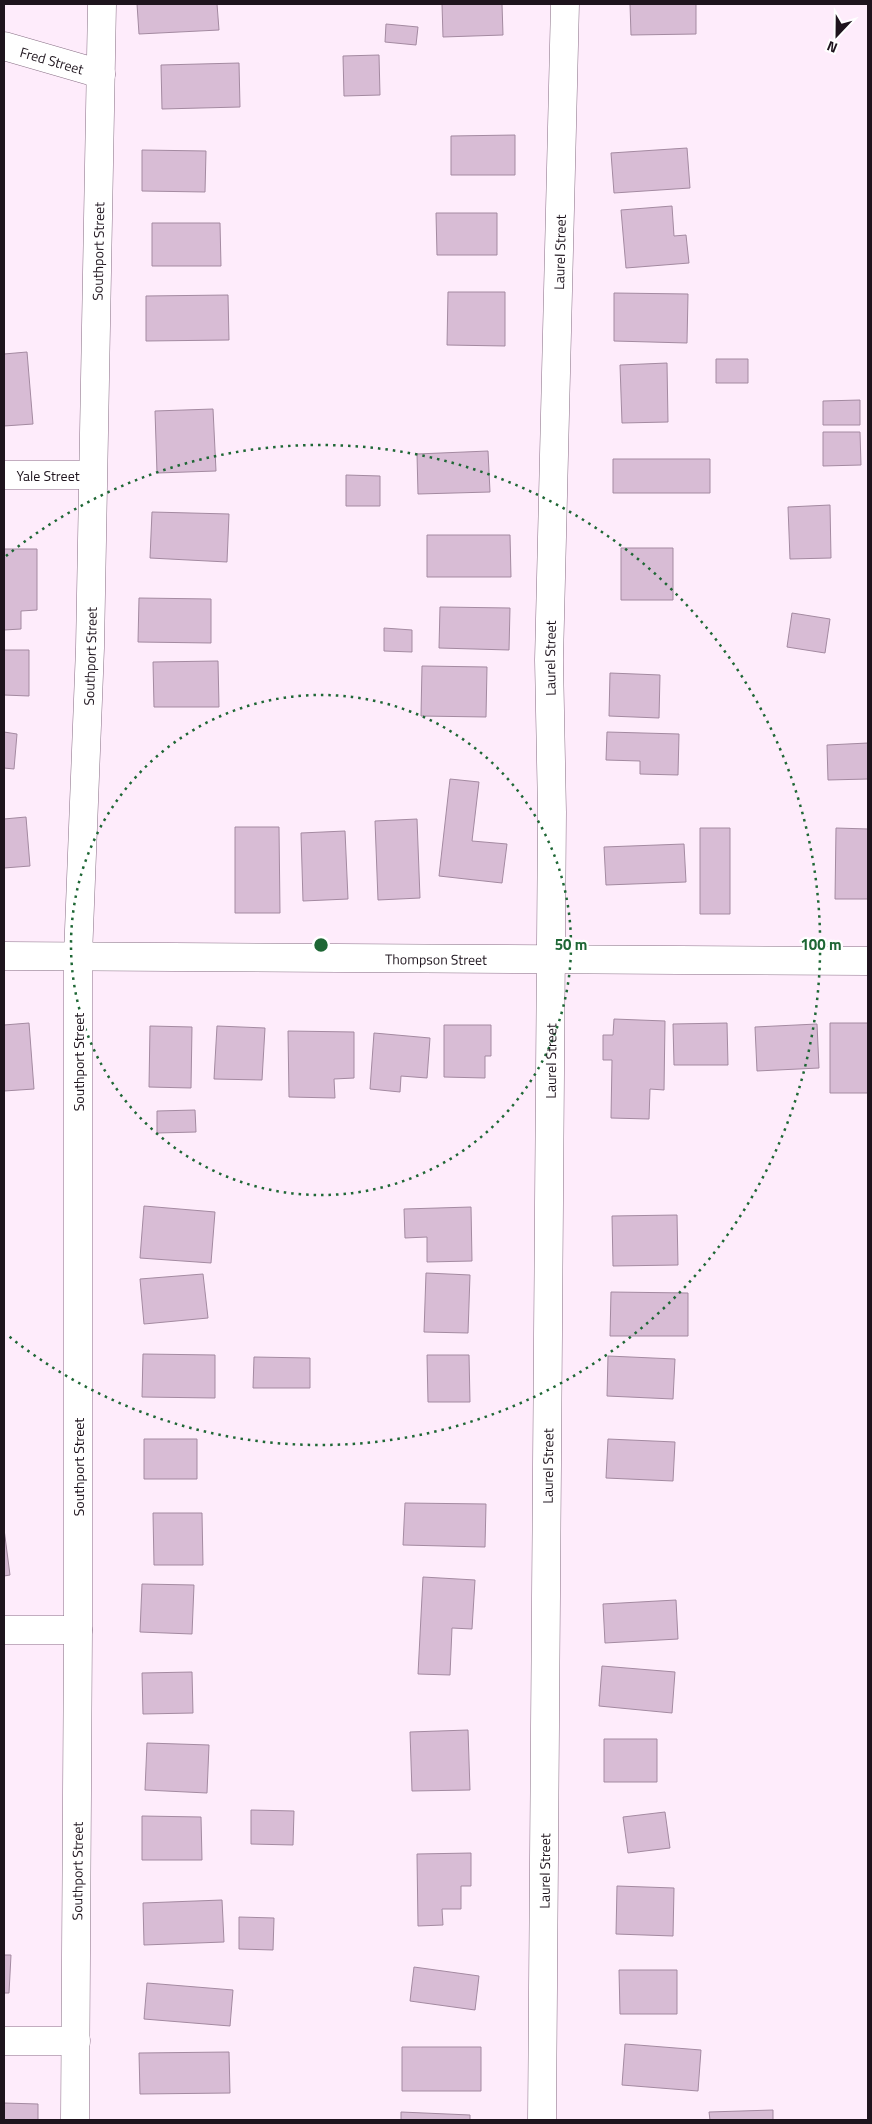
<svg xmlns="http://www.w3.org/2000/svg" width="872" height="2124" viewBox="0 0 872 2124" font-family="'Titillium Web',sans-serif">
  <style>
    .building { fill: #d8bcd5; stroke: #a48aa1 }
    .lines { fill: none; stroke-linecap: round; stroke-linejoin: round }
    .street-casing { stroke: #886f85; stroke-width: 29 }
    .street { stroke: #fff; stroke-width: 28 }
    .ring { fill: none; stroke: #1e6735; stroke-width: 2.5; stroke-dasharray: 2.5 5 }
    .labels { text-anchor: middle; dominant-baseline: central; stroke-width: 4.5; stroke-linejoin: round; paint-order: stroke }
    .street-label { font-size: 14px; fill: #1e141d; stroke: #fff }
    .centre { fill: #1e6735; stroke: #fff; stroke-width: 2.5 }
    .ring-label { font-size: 15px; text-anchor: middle; font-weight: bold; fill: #1e6735; stroke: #fff; stroke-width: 4.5; stroke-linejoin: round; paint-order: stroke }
  </style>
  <rect width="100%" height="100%" fill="#feecfb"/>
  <path class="building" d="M137 4H217L219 30 139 34Z
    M442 4H502L503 35 443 37Z
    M630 4H696V34L631 35Z
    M386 24 418 27 416 45 385 42Z
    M379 55 380 95 344 96 343 56Z
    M239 63 240 107 162 109 161 65Z
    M515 135V175H451V136Z
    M687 148 690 188 614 193 611 153Z
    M142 150 206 151 205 192 142 191Z
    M672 206 674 236 686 235 689 263 626 268 621 210Z
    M436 213H497V255H437Z
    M152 223H220L221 266H152Z
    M448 292H505V346L447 345Z
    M614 293 688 294 687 343 614 341Z
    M228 295 229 340 146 341V296Z
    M27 352 33 424 4 426V354Z
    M716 359H748V383H716Z
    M667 363 668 422 622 423 620 365Z
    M860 400V425H823V401Z
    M213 409 216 471 157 473 155 411Z
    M823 432H860L861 465 823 466Z
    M488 451 490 492 418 494 417 454Z
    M613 459H710V493H613Z
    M346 475 380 476V506H346Z
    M830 505 831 558 790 559 788 507Z
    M152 512 229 514 227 562 150 558Z
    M427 535H510L511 577H427Z
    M621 548H673V600H621Z
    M4 549H37V610L21 611V629L4 630Z
    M139 598 211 599V643L138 642Z
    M440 607 510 608 509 650 439 648Z
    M792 613 830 619 825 653 787 647Z
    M384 628 412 630V652L384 651Z
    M4 650H29V696L4 695Z
    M218 661 219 707H154L153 662Z
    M422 666 487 667 486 717 421 716Z
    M610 673 660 675 659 718 609 716Z
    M4 732 17 734 14 769 4 768Z
    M607 732 679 734 678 775 640 774V761L606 760Z
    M868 743V779L828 780 827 745Z
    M450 779 479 782 472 841 507 844 502 883 439 876Z
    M26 817 30 866 4 868V819Z
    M417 819 420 898 378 900 375 821Z
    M235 827H279L280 913H235Z
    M700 828H730V914H700Z
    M836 828 868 829V899H835Z
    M345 831 348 899 303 901 301 833Z
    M684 844 686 882 606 885 604 847Z
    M614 1019 665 1021 664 1090 650 1089 649 1119 611 1118 612 1060H603V1035H613Z
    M29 1023 34 1089 4 1091V1025Z
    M727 1023 728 1065H674L673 1024Z
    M830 1023H868V1093H830Z
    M817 1024 819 1068 757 1071 755 1027Z
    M444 1025H491V1056H485V1078L444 1077Z
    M150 1026 192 1027 191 1088 149 1087Z
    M217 1026 265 1028 262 1080 214 1079Z
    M288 1031 354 1032V1078L334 1079 335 1098 289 1097Z
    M374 1033 430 1038 427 1078 401 1076 400 1092 370 1089Z
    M195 1110 196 1132 157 1133V1111Z
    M144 1206 215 1212 211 1263 140 1258Z
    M471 1207 472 1261 427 1262V1237L405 1238 404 1209Z
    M677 1215 678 1265 613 1266 612 1216Z
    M426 1273 470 1275 468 1333 424 1332Z
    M203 1274 208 1318 144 1324 140 1279Z
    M611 1292 688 1293V1336H610Z
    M143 1354 215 1355V1398L142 1397Z
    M427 1355H469L470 1402H428Z
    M608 1356 675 1359 673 1399 607 1396Z
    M254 1357 310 1358V1388H253Z
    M144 1439H197V1479H144Z
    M608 1439 675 1442 673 1481 606 1478Z
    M405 1503 486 1504 485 1547 403 1545Z
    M153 1513H202L203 1565H154Z
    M4 1529 10 1575 4 1576Z
    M423 1577 475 1580 472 1629 452 1628 450 1675 418 1674Z
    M142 1584 194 1585 192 1634 140 1632Z
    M676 1600 678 1639 605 1643 603 1604Z
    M602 1666 675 1672 672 1713 599 1706Z
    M192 1672 193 1713 143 1714 142 1673Z
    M468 1730 470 1790 412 1791 410 1732Z
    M604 1739H657V1782H604Z
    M147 1743 209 1745 207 1793 145 1790Z
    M251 1810 294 1811 293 1845 251 1844Z
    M665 1812 670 1848 628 1853 623 1817Z
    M142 1816 201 1817 202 1860H142Z
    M471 1853V1886H461V1909H442L443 1925 418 1926 417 1854Z
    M617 1886 674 1888 673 1936 616 1934Z
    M222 1900 224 1942 144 1945 143 1903Z
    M239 1917 274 1918 273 1950 239 1949Z
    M4 1955H11L9 1993H4Z
    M414 1967 479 1976 475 2010 410 2001Z
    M619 1970H677V2014H620Z
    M147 1983 233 1990 230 2026 144 2019Z
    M625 2044 701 2050 698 2091 622 2085Z
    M402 2047H481V2091H402Z
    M229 2052 230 2093 140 2094 139 2053Z
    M4 2103 38 2104V2120H4Z
    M773 2110V2120H710L709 2112Z
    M401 2112 470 2115V2120H401Z"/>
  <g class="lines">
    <g class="street-casing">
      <g id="street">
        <path id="s1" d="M4 46 101 74"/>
        <path id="s2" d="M4 475H92"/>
        <path id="s3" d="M4 956 868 961"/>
        <path d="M4 1630H78"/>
        <path d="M4 2041H76"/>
        <path id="s4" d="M75 2120 78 1630V956L90 648 102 4"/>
        <path id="s5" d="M542 2120 552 812 549 660 565 4"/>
      </g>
    </g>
    <use href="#street" class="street"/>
  </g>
  <g class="ring">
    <circle cx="321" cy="945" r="250"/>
    <path d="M6 556A500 500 0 1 1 6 1334"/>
  </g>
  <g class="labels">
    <g class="street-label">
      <text stroke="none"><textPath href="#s1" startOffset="50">Fred Street</textPath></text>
      <text stroke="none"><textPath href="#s4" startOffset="1869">Southport Street</textPath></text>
      <text stroke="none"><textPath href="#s5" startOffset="1868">Laurel Street</textPath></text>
      <text stroke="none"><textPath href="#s2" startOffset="44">Yale Street</textPath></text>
      <text stroke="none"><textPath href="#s4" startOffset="1464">Southport Street</textPath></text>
      <text stroke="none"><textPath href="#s5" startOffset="1462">Laurel Street</textPath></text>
      <text stroke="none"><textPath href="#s3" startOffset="432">Thompson Street</textPath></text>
      <text transform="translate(78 1062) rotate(-90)">Southport Street</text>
      <text stroke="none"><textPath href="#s5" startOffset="1059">Laurel Street</textPath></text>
      <text transform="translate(78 1467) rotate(-90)">Southport Street</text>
      <text stroke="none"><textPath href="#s5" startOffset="654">Laurel Street</textPath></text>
      <text stroke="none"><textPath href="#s4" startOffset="249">Southport Street</textPath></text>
      <text stroke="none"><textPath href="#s5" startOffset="249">Laurel Street</textPath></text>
    </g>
  </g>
  <circle cx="321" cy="945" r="8" class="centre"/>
  <g class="ring-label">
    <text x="571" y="950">50 m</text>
    <text x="821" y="950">100 m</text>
  </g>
  <rect width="872" height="2124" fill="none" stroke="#1e141d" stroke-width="10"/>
  <g transform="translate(837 35) rotate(202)" stroke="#ffffff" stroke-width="4" paint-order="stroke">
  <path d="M0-4L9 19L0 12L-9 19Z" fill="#1e141d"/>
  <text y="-8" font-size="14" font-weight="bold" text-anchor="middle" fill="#1e141d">N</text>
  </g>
</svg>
